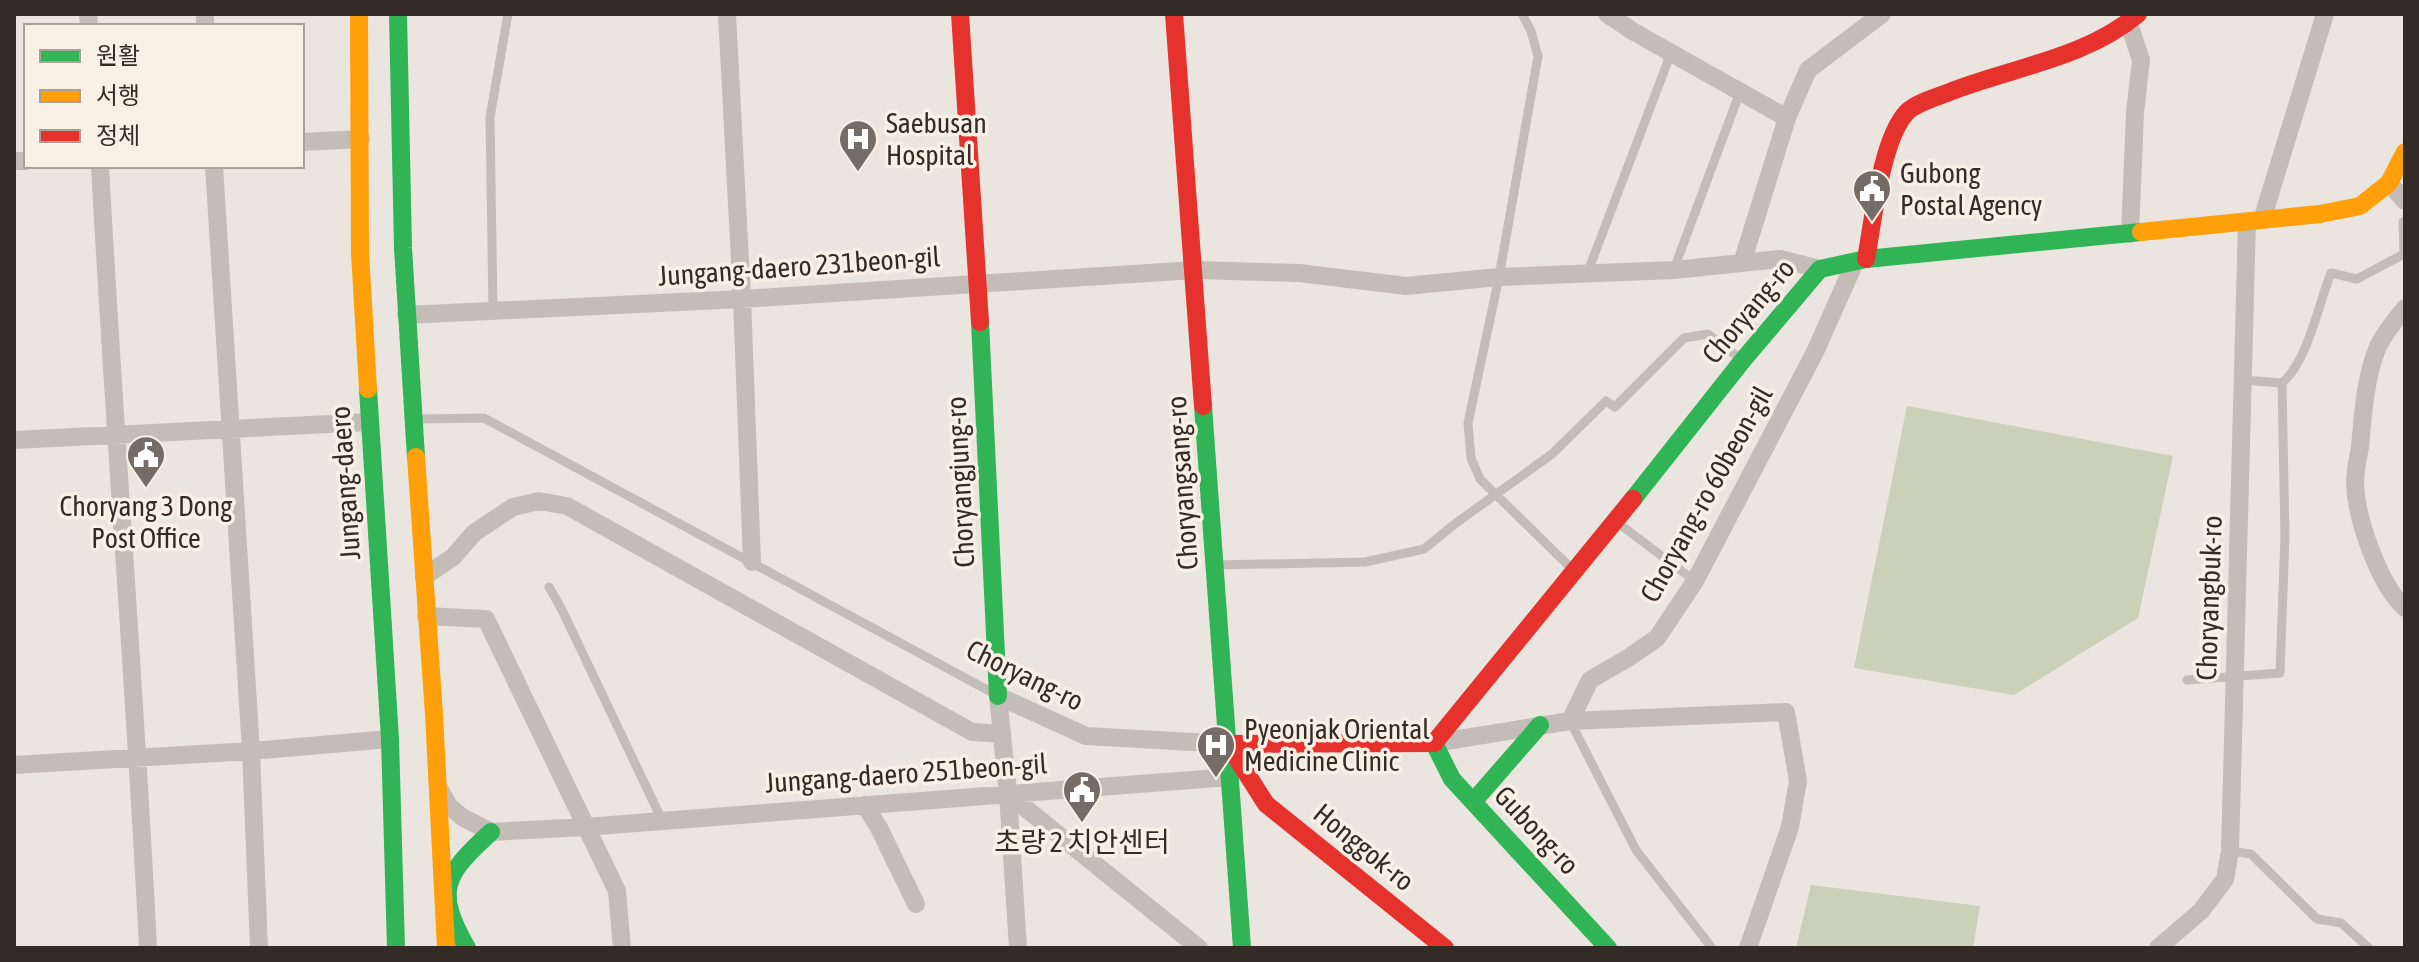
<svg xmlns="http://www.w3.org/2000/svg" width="2419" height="962" viewBox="0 0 2419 962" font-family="'Asap Condensed','Noto Sans KR',sans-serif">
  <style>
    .green { fill: #cbd0b8 }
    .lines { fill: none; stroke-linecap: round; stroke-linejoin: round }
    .lane { stroke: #c4bdb7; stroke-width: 9 }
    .street { stroke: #c4bdb7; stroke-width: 18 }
    .fast { stroke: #30b455; stroke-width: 18 }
    .slow { stroke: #ff9f0a; stroke-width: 18 }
    .jam { stroke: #e5322d; stroke-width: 18 }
    .labels { text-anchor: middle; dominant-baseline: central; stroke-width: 7; stroke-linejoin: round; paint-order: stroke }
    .poi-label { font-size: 28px; fill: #342b26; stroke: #f8f0e4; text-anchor: start }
    .street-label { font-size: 28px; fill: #342b26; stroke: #f8f0e4 }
  </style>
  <rect width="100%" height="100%" fill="#eae5de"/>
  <path class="green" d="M1907 406 2173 456 2138 618 2014 695 1854 668Z
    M1811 885 1980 906 1973 948H1796Z"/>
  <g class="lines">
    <path class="lane" d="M1522 14 1531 31 1538 56 1499 277 1468 423 1471 458 1480 479 1574 571
      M1674 269 1740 92
      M1587 274 1671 53
      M493 310 490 117 508 14
      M2282 383C2308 361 2318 305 2331 273L2357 279 2404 254 2403 222 2405 221
      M418 419 484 418 993 693
      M1618 523 1695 581
      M1215 565 1365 562 1424 549 1456 523 1552 454 1606 401 1615 407 1684 338 1708 334 1742 360
      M549 587 562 610 662 820
      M2187 680 2280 673 2285 536 2282 383 2243 380
      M1570 721 1636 850 1712 948
      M2230 851 2251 854 2317 919 2341 923 2369 948"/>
    <path class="street" d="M88 14 89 26
      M205 14V26
      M727 14 742 299 752 562
      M1607 14 1634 32 1787 118
      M2129 24 2141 60 2135 113 2130 234
      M302 142 361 139
      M14 161H26
      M100 166C114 427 135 687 148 948
      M214 166 251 751 259 948
      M2389 183 2405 201
      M2262 220 2325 14
      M1742 263 1787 118 1808 70 1882 14
      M2405 308C2395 321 2383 334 2377 349 2365 379 2363 415 2360 447 2358 458 2355 471 2355 483 2356 518 2379 585 2405 608
      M406 315 742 299 1195 270 1299 273 1406 286 1499 277 1674 270 1780 259 1820 269
      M14 440 369 422
      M424 577 453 557 474 533 513 507 539 501 567 506 972 732 1002 734
      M426 616 486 619 617 891 622 948
      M1570 721 1590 680 1628 658 1657 638 1695 581 1815 352 1855 262
      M1434 743 1570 721 1786 712 1798 781 1790 827 1748 948
      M14 765 251 751 390 739
      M440 790 449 806 462 817 491 832 585 827 1230 777
      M1008 794 1199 948
      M865 805 879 828 916 904
      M1018 948 1008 794 998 696 1086 736 1227 744
      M2158 948 2201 911 2225 879 2230 851 2247 222"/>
    <path class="fast" d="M398 14 403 248 416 457
      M980 322 998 696
      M368 389 390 739 396 948
      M1203 406 1242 948
      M1633 499 1743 360 1820 269 1866 259 2141 232
      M1434 743 1452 779 1608 948
      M1473 802 1540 725
      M467 948C434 890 444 875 491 832"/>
    <path class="slow" d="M359 14 360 253 368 389
      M2141 232 2320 214 2360 206 2389 183 2405 152
      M416 457 434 714 446 948"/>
    <path class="jam" d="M960 14 980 322
      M1174 14 1203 406
      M1866 259C1873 222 1881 139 1907 112 1917 102 1938 97 1952 91 2014 67 2086 58 2138 14
      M1227 744 1434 743 1633 499
      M1231 749 1266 804 1445 948"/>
  </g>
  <defs>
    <g id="hospital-pin" transform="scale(2)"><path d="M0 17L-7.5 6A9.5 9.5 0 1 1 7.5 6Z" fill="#746c66" stroke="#f8f0e4"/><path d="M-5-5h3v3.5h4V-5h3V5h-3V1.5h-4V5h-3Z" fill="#fff"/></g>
    <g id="civic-pin" transform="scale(2)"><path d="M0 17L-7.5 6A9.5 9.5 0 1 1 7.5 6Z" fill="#746c66" stroke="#f8f0e4"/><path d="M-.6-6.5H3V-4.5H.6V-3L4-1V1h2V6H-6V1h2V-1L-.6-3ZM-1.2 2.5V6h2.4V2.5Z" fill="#fff"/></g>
  </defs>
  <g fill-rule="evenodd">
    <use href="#hospital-pin" x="858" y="139"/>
    <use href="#civic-pin" x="1872" y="189"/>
    <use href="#civic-pin" x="146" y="455"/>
    <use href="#hospital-pin" x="1216" y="745"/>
    <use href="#civic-pin" x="1082" y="790"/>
  </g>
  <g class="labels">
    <g class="poi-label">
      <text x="886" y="123">Saebusan<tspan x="886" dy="32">Hospital</tspan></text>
      <text x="1900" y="173">Gubong<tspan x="1900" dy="32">Postal Agency</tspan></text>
      <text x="146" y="506" text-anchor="middle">Choryang 3 Dong<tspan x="146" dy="32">Post Office</tspan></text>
      <text x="1244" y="729">Pyeonjak Oriental<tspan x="1244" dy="32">Medicine Clinic</tspan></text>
      <text x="1082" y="842" text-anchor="middle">초량 2 치안센터</text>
    </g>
    <g class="street-label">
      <text transform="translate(799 266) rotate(-4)">Jungang-daero 231beon-gil</text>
      <text transform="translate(1748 311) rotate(-50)">Choryang-ro</text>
      <text transform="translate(960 482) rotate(-93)">Choryangjung-ro</text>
      <text transform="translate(345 483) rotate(-94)">Jungang-daero</text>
      <text transform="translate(1182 483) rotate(-94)">Choryangsang-ro</text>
      <text transform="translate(1706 494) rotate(-61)">Choryang-ro 60beon-gil</text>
      <text transform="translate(2209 598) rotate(-88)">Choryangbuk-ro</text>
      <text transform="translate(1025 675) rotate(26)">Choryang-ro</text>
      <text transform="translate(906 773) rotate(-4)">Jungang-daero 251beon-gil</text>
      <text transform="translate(1537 830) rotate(47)">Gubong-ro</text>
      <text transform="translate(1364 847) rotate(39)">Honggok-ro</text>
    </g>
  </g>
  <rect width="2419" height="962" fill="none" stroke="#342b26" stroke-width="32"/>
  <rect x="24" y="24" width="280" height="144" fill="#f8f0e4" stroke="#aaa198" stroke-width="2"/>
  <rect x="40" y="50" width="40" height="12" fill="#30b455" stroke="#aaa198" stroke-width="2"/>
  <text x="96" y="64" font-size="24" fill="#342b26">원활</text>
  <rect x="40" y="90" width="40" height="12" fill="#ff9f0a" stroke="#aaa198" stroke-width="2"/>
  <text x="96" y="104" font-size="24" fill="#342b26">서행</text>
  <rect x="40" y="130" width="40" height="12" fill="#e5322d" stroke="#aaa198" stroke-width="2"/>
  <text x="96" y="144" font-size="24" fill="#342b26">정체</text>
</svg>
